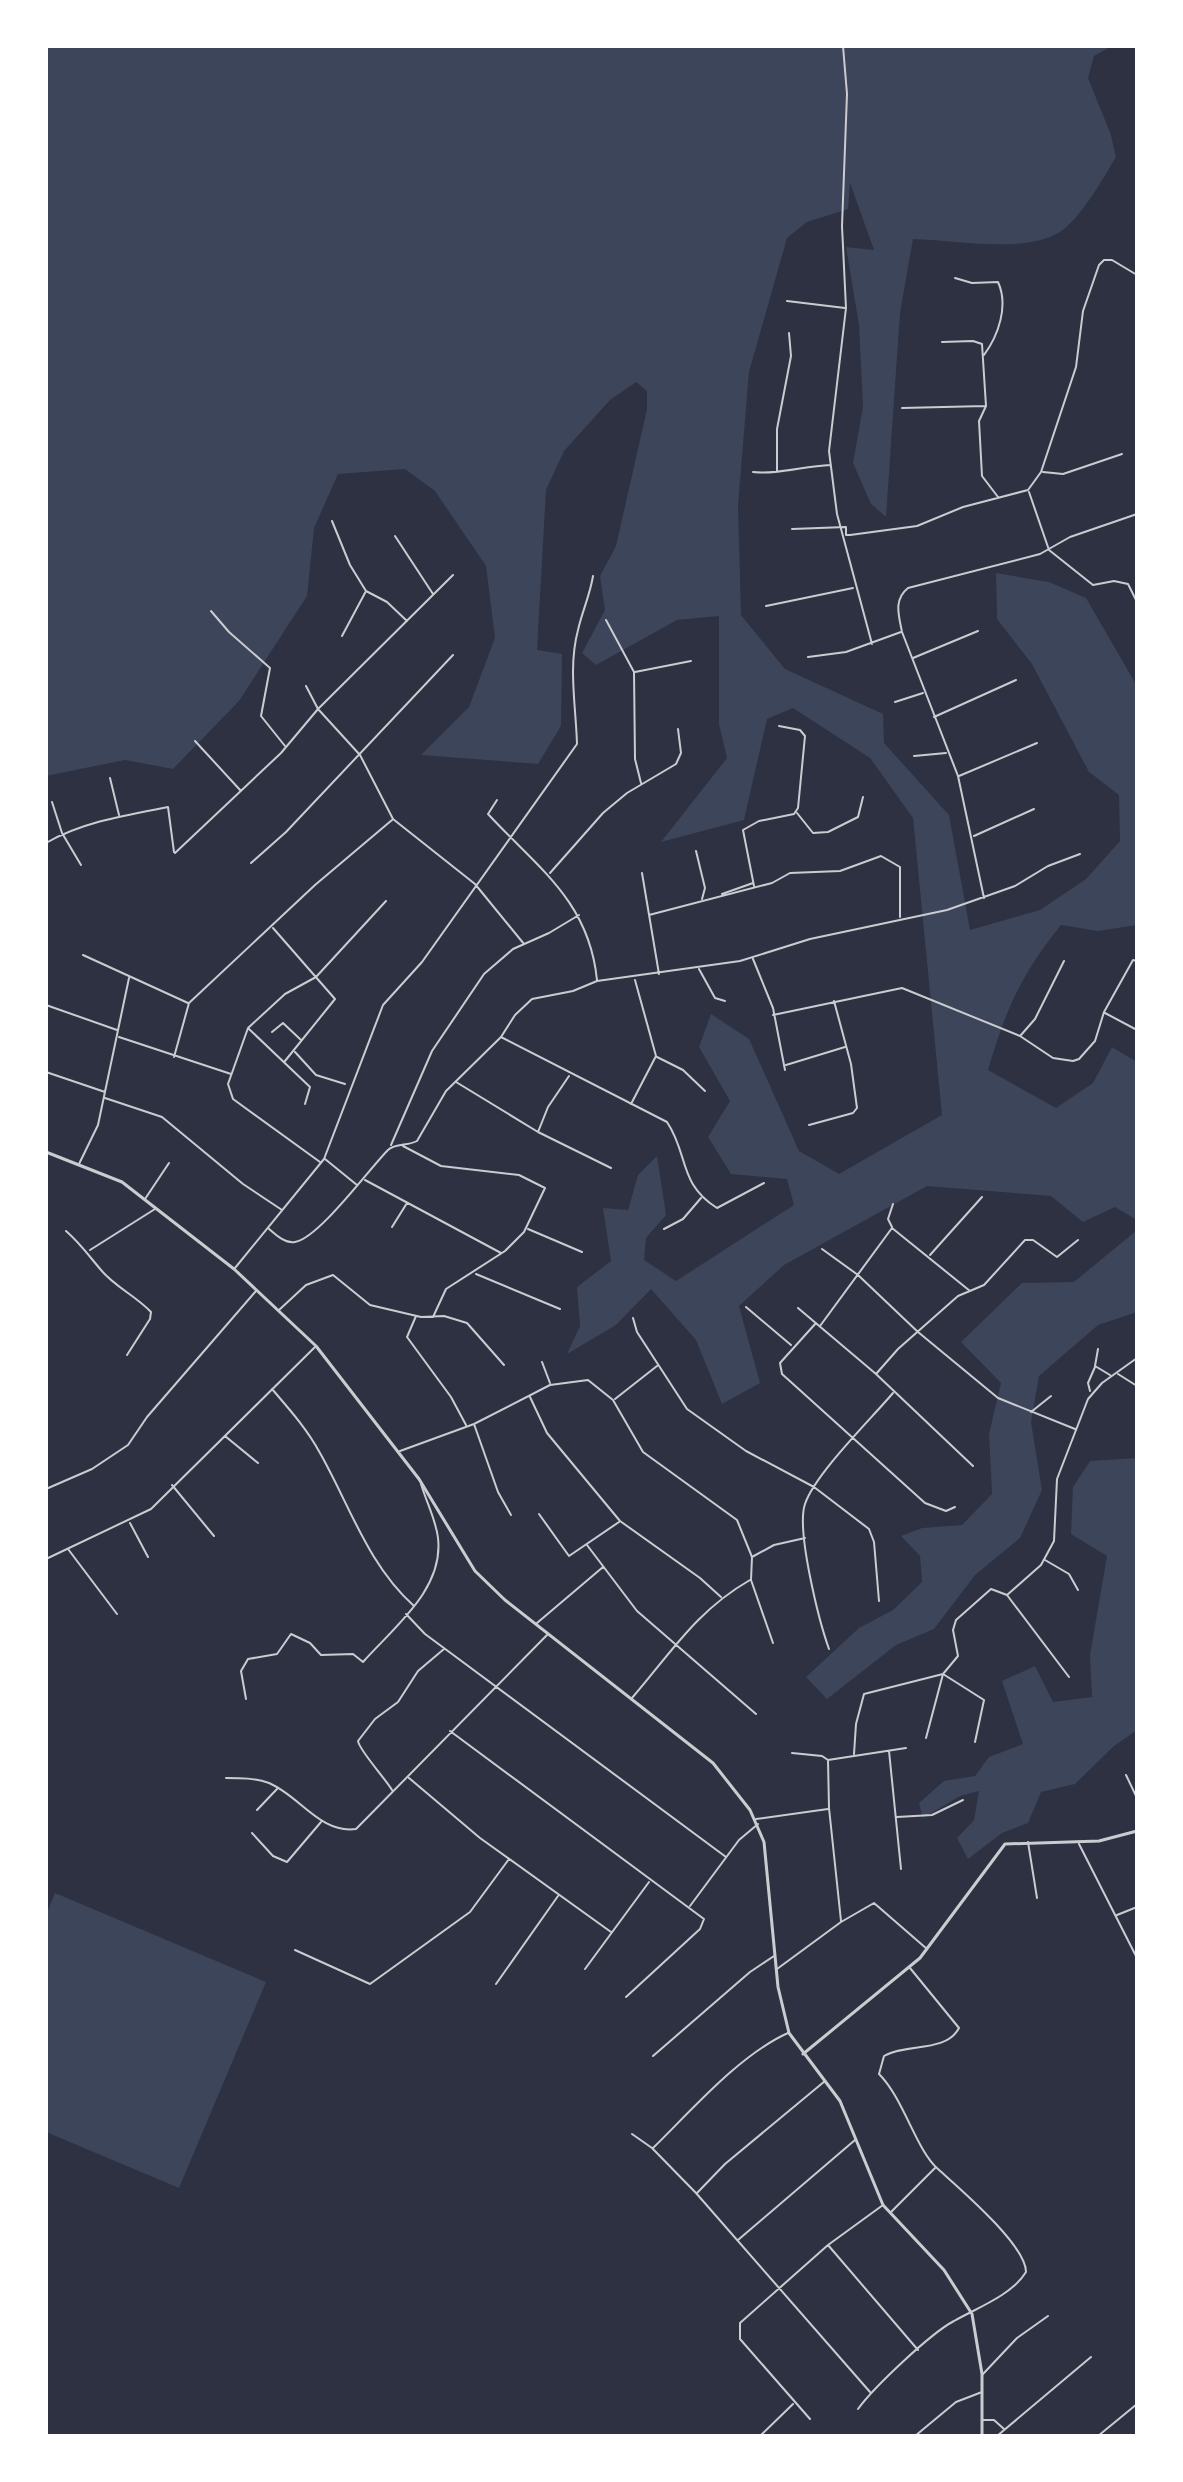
<svg xmlns="http://www.w3.org/2000/svg" width="1183" height="2482" viewBox="0 0 1183 2482" font-family="'Roboto Condensed',sans-serif">
  <style>
    .green { fill: #3c4559 }
    .lines { fill: none; stroke-linecap: round; stroke-linejoin: round }
    .minor { stroke: #caccd0; stroke-width: 2 }
    .tertiary { stroke: #caccd0; stroke-width: 3 }
  </style>
  <rect width="100%" height="100%" fill="#2d3142"/>
  <path class="green" d="M46 46H1112L1094 56 1088 78 1111 135 1116 157C1103 179 1080 219 1060 232 1025 254 954 240 913 239L900 313 886 517 871 504 853 463 863 407 859 325 846 247 874 250 850 183 848 209 807 222 787 238 749 372 738 505 741 615 785 669 883 714 884 743 949 815 970 930 1040 910 1086 879 1120 841 1119 795 1089 772 1032 664 997 619 996 573 1049 582 1086 598 1137 686V925L1098 931 1061 925C1022 973 1005 1011 988 1070L1056 1108 1093 1083 1112 1047 1137 1062V1220L1115 1207 1083 1222 1051 1196 927 1186 784 1265 739 1306 760 1383 722 1404 696 1340 651 1289 616 1325 567 1354 580 1326 577 1287 611 1261 603 1208 628 1210 638 1175 657 1156 666 1215 646 1238 644 1260 676 1281 794 1205 787 1179 731 1174 708 1137 730 1101 699 1047 711 1014 749 1039 799 1151 839 1174 942 1115 913 818 870 758 793 708 767 719 744 820 661 842 727 758 719 724V616L677 620 596 665 582 653 605 610 600 576 616 546 647 409V391L636 382 610 400 564 451 546 490 537 650 562 654 561 726 538 764 421 755 469 707 495 638 486 566 435 491 405 469 338 474 314 528 307 596 239 701 173 769 125 760 46 776Z
    M1137 1230V1312L1098 1325 1039 1376 1031 1422 1042 1490 1020 1538 975 1575 934 1629 896 1645 827 1699 806 1677 859 1628 893 1610 922 1582 920 1556 901 1536 922 1528 962 1525 992 1494 989 1434 1001 1383 961 1342 1022 1283 1074 1282Z
    M1137 1458V1730L1114 1746 1075 1784 1041 1792 1028 1823 1002 1833 968 1859 957 1838 974 1820 979 1791 960 1796 923 1818 919 1803 944 1781 975 1776 989 1757 1023 1744 1002 1681 1035 1666 1053 1702 1092 1697 1090 1655 1107 1556 1071 1534 1073 1487 1090 1461Z
    M55 1893 266 1982 179 2188 46 2132V1915Z"/>
  <g class="lines">
    <path class="minor" d="M843 46 847 94 842 226 846 308 829 451 837 514 872 644
      M955 278 972 283 998 282C1009 306 998 336 984 355
      M787 301 845 308
      M942 342 973 341 982 344 986 406 979 421 982 476 998 497
      M902 408 985 406
      M777 471V429L791 356 789 333
      M753 472C777 475 804 466 830 465
      M1043 472 1063 474 1122 454
      M1029 492 1049 550 1093 585 1114 581 1128 584 1137 602
      M332 521 350 565 366 591 387 602 407 621
      M792 529 846 527V535H850L917 526 963 507 1028 490 1041 472 1076 367 1083 311 1099 265 1104 260H1112L1137 275
      M395 536 433 594
      M766 606 853 588
      M211 611 229 632 270 668 261 716 285 746
      M606 620 634 672 635 759 641 783
      M342 636 366 591
      M808 657 846 652 901 632
      M913 658 978 631
      M635 672 691 661
      M306 686 318 709 360 755 393 819 475 884 524 944
      M895 702 923 693
      M934 717 1016 680
      M195 741 241 791
      M914 756 946 753
      M959 776 1037 743
      M110 778 119 815
      M497 800 488 814C538 868 589 901 597 980
      M52 802 62 833 81 865
      M797 813 813 833 828 832 858 817 863 797
      M974 836 1034 809
      M46 843C82 822 127 815 168 807L174 852
      M696 851 705 888 702 899
      M175 853 281 753 318 709 453 575
      M251 863 286 832 453 655
      M550 873 603 813 627 793 676 764 681 753 678 729
      M642 873 659 974
      M754 886 743 830 759 821 794 814 798 808 805 736 800 730 779 726
      M722 894 753 883
      M984 898 958 776 902 632C899 616 893 600 908 588L1040 554 1070 537 1137 514
      M649 915 772 883 790 873 840 871 881 856 900 867V917
      M273 928 335 999 285 1061
      M83 955 188 1003
      M753 959 773 1008 785 1070
      M699 969 715 998 725 1001
      M46 1005 117 1030
      M1105 1013 1137 1030
      M773 1015 902 988 1020 1036 1053 1058 1073 1061 1079 1059 1095 1041 1104 1012 1133 960 1137 961
      M249 1029 310 1087 305 1104
      M272 1032 283 1023 301 1040
      M1021 1035 1035 1019 1064 961
      M119 1037 231 1074
      M501 1037 667 1122C689 1155 678 1183 717 1208L764 1183
      M295 1052 316 1075 345 1084
      M174 1057 189 1003 315 885 392 820
      M657 1057 683 1070 705 1091
      M786 1065 845 1047
      M46 1072 105 1092
      M456 1082 538 1132 611 1168
      M105 1098 162 1117 243 1184 282 1210
      M631 1104 656 1056 635 980
      M809 1125 853 1113 857 1108 851 1064 834 1001
      M538 1132 548 1107 569 1076
      M391 1145 432 1051 484 974 513 949 549 933 579 915
      M403 1146 441 1166 519 1175 545 1188 524 1232 505 1251 446 1289 433 1317
      M325 1159 357 1185
      M320 1162 233 1099 228 1084 248 1028 285 994 316 977 386 901
      M79 1164 98 1125 129 978
      M365 1180 501 1253
      M145 1199 169 1163
      M392 1227 407 1203
      M892 1227 888 1219 893 1204
      M268 1228C275 1234 285 1244 295 1242 319 1238 369 1169 388 1150 395 1143 408 1146 417 1141L446 1091 501 1037 515 1015 532 999 573 991 597 981 740 961 810 939 947 910 1015 886 1048 866 1080 854
      M528 1229 582 1252
      M664 1229 683 1219 701 1198
      M66 1231C80 1243 89 1256 101 1270 114 1286 136 1296 151 1312L150 1319 127 1355
      M822 1249 858 1275 918 1332 998 1398 1075 1429
      M90 1250 155 1209
      M930 1255 982 1197
      M235 1268 324 1159 383 1005 422 962 577 744C576 707 568 667 578 630 582 612 590 595 593 576
      M476 1274 560 1309
      M746 1307 791 1345
      M798 1308 876 1374 973 1466
      M279 1310 306 1285 333 1275 370 1305 421 1317 444 1316 467 1323 504 1365
      M416 1316 407 1337 451 1397 466 1425
      M633 1318 637 1332 687 1409 746 1451 814 1487 869 1529 874 1542 879 1601
      M816 1323 780 1363 782 1374 925 1503 946 1511 955 1507
      M820 1326 892 1228 970 1291
      M1098 1349 1095 1366 1110 1375
      M542 1362 550 1383
      M876 1374 898 1349 958 1296 984 1285 1025 1240H1033L1057 1257 1078 1240
      M1118 1374 1137 1386
      M272 1389C290 1410 307 1429 320 1453 350 1506 368 1565 414 1606
      M1090 1391 1088 1383 1095 1367
      M530 1397 547 1433 620 1521 700 1578 721 1597
      M615 1399 657 1366
      M1031 1412 1051 1396
      M474 1424 498 1492 511 1515
      M225 1436 258 1463
      M400 1451 474 1424 550 1385 588 1380 613 1400 643 1452 737 1520 752 1557 751 1580 773 1643
      M172 1485 214 1536
      M46 1489 92 1469 128 1445 147 1417 256 1291
      M539 1514 569 1556 619 1522
      M130 1523 148 1557
      M587 1545 637 1611 756 1714
      M68 1549 117 1614
      M752 1557 774 1545 805 1538
      M46 1559 151 1509 315 1347
      M1045 1560 1069 1574 1078 1590
      M1007 1595 1041 1565 1054 1541 1057 1479 1088 1399 1102 1383 1137 1358
      M406 1614 425 1634 726 1857
      M537 1623 603 1567
      M46 1631 47 1633
      M829 1649C819 1621 796 1530 805 1504 815 1474 871 1419 893 1393
      M632 1698C671 1653 696 1611 750 1580
      M246 1699 241 1671 248 1659 277 1654 291 1634 310 1643 321 1655 353 1654 363 1662C395 1626 444 1589 438 1538 436 1520 426 1501 421 1484
      M450 1731 704 1919 700 1929 626 1997
      M926 1738 943 1674 958 1656 953 1630 956 1620 991 1589 1007 1595 1069 1677
      M889 1751 901 1869
      M792 1753 822 1756 828 1760 906 1748
      M854 1754 856 1724 864 1694 943 1674 984 1700 975 1742
      M828 1760 829 1808 841 1921
      M1126 1775 1137 1798
      M226 1778C241 1778 255 1778 269 1783 300 1796 320 1834 356 1829L548 1634
      M409 1778 480 1838 611 1932
      M392 1790C385 1778 359 1750 358 1741L375 1719 398 1702 418 1671 444 1649
      M257 1810 277 1789
      M897 1817 932 1815 963 1800
      M756 1819 828 1809
      M252 1833 273 1856 287 1862 321 1822
      M1028 1842 1037 1898
      M1079 1844 1137 1958
      M690 1906 739 1840 758 1824
      M1117 1915 1137 1907
      M295 1950 370 1984 470 1912 509 1859
      M585 1969 649 1882
      M777 1969 841 1922 874 1903 927 1949
      M496 1984 558 1896
      M653 2056 750 1972 774 1956
      M632 2134 652 2148 696 2193 870 2392
      M653 2148C691 2111 739 2055 788 2033
      M697 2193 725 2164 825 2081
      M883 2205 828 2245 918 2350
      M891 2212 935 2168
      M738 2240 855 2140
      M983 2374 1017 2338 1048 2316
      M858 2409C874 2387 931 2333 954 2321 977 2308 1012 2295 1026 2272 1026 2245 959 2188 938 2169 916 2150 904 2099 879 2074L884 2056C906 2043 946 2053 959 2028L910 1968
      M810 2419 740 2339V2323L828 2245
      M982 2420H994L1004 2429
      M760 2436 793 2404
      M915 2436 956 2402 982 2392
      M997 2436 1091 2357
      M1098 2436 1137 2404"/>
    <path class="tertiary" d="M46 1152 122 1182 234 1269 316 1346 419 1479 475 1571 505 1600 713 1763 750 1810 764 1842 778 1987 789 2033 840 2101 883 2205 944 2270 972 2314 982 2374V2436
      M803 2054 920 1958 1005 1844 1099 1841 1137 1831"/>
  </g>
  <rect width="1183" height="2482" fill="none" stroke="#ffffff" stroke-width="96"/>
</svg>
